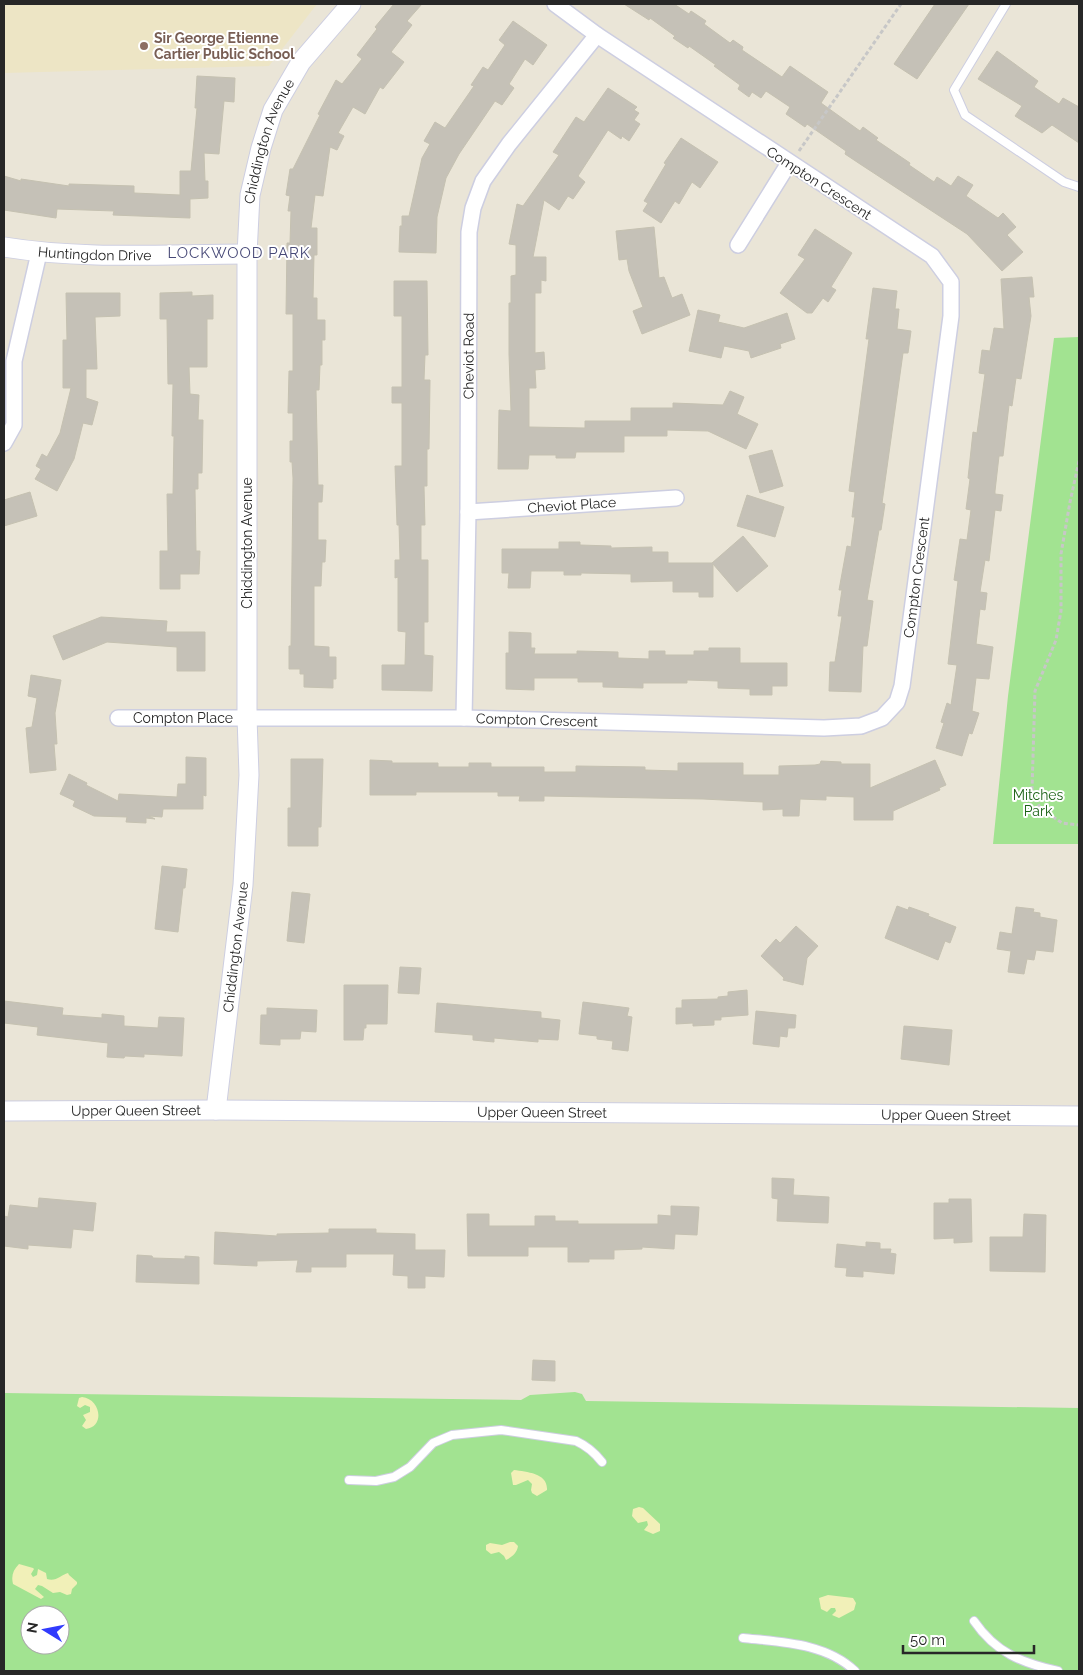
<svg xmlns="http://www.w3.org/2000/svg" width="1083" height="1675" viewBox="0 0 1083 1675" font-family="Raleway,sans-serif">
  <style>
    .education { fill: #ede5c5 }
    .green { fill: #a2e391; fill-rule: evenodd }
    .sand { fill: #f1f0b8 }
    .building { fill: #c5c1b7; stroke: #c5c1b1 }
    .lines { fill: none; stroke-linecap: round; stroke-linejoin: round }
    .service-casing { stroke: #cdcee1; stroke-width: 10 }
    .minor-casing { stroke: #cdcee1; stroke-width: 18 }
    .tertiary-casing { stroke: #cdcee1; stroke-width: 21 }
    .path { stroke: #c7c7c7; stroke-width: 3; stroke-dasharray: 4 2.5; stroke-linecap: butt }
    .service { stroke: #fff; stroke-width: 8 }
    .minor { stroke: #fff; stroke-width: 15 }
    .tertiary { stroke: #fff; stroke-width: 19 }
    .education-dot { fill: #8d6e63; stroke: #fff; stroke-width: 2 }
    .labels { text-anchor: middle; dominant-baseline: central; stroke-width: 4; stroke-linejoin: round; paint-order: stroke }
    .education-label { font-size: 14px; font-weight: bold; fill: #785e54; stroke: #fff; text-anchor: start }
    .street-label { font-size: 14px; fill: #272727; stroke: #fff }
    .park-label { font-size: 14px; fill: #1d6317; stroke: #fff }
    .neighbourhood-label { font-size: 15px; letter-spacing: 1px; fill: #474977; stroke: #fff }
  </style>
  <rect width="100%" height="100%" fill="#eae5d7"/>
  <path class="education" d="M4 4H317L269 66 4 73Z"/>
  <path class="green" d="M1079 337V844H993L1008 696 1054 338Z
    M575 1392 582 1394 586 1401 1079 1408V1671H4V1393L521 1400 530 1395ZM30 1615H60V1645H30Z"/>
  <path class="sand" d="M82 1397C101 1399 105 1427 86 1429L82 1426 86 1420 83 1415 90 1412V1407L85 1405 80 1408 77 1406 79 1398Z
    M514 1470C527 1472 548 1473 547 1490L537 1496 532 1493 531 1490 532 1484 528 1480 516 1485H513L511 1473Z
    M639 1507 643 1508 660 1524V1531L653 1534 644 1530 648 1525 647 1521 638 1523 632 1516 633 1509Z
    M510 1542H514L518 1546C517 1553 512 1557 506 1560L504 1556 499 1552 491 1554 486 1550V1545L490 1543 502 1545Z
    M19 1564 33 1568 34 1569 31 1574 33 1577 37 1575 38 1569 46 1573 47 1579C56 1582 61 1575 68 1573L69 1575 77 1582V1584L72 1589 71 1594 67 1595 60 1592 53 1593 42 1586 38 1585 35 1589 44 1597 41 1599 13 1584C11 1576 13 1570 19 1564Z
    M828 1595 853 1598 856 1603 854 1610 839 1618 832 1615 836 1611 835 1608H831L827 1612 821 1609 819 1598Z"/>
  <path class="building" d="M394 4H422L407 21 412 25 391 52 404 62 383 89 380 87 365 114 353 107 338 133 344 136 337 150 330 147 323 196 315 195 311 228H317V255H314L313 298H317V320H325V340H322V365H320L319 390H316L318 485H323L322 502H318V540H326L325 562H322L321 586H314V646L329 647V657H336V679H333V688L304 687V674H300V669H289V646H291L293 478 292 462H290V441H293V413H288L289 371H293V314H286L287 243H290L291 211H288L290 196 286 195 290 169H293L320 115 318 114 336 80 342 84 362 59 357 55 377 29 375 27Z
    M624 4H674L689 14 691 11 706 21 704 24 730 43 733 40 743 47 742 50 782 77 790 66 828 92 821 103 860 131 863 127 878 138 876 140 910 163 909 165 934 182 937 177 951 186 958 176 973 185 966 196 998 218 1003 213 1016 227 1007 235 1023 252 1002 271 967 234 860 164 845 154 846 151 807 124 805 127 786 114 790 107 766 91 761 98 752 92 749 97 738 89 740 85 714 66 716 65 689 46 688 48 673 38 675 36 650 18 649 20Z
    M935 4H969L917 79 894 64Z
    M513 21 547 45 533 65 525 59 509 84 514 88 502 105 495 101 459 154 446 178 437 217 436 253 399 252 400 226H402V216H409L422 158 430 144 424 141 435 122 445 128 474 86 471 85 483 67 488 70 505 45 499 40Z
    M997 51 1038 81 1034 87 1059 104 1063 98 1079 107V143L1052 125 1042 133 1015 116 1022 106 978 79Z
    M197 76 235 78 234 102 224 101 219 154 204 153 205 181H208V198L190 199V218L113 215 114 211 57 209 56 218 4 210V176L21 181V179L69 186V184L134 186V193L180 195V171H191L197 108H195Z
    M608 88 637 107 634 110 639 113 634 120 640 124 629 141 622 136 621 139 608 130 578 176 585 182 573 199 568 196 559 210 544 200 533 257H546V281L541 280V293H535V353L544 352 545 369 535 370 536 388H529V427L585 428V421H631V408H673V403L723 405 730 391 744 397 737 414 758 424 746 449 708 431 667 430V436H624V452H576L575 458H556V455H529L528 469H498L499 410 511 411 509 354V303H511V276L516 275V245L509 244 517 204 523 206 559 155 553 152 576 117 584 122Z
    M681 138 718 162 700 188 692 182 679 204 675 201 661 223 643 211 648 203 644 201 666 164 664 163Z
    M654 227 659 278 664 277 672 298 682 294 690 315 642 334 633 311 643 307 629 271 627 259 619 260 616 231Z
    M815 229 852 253 831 287 836 290 828 302 823 298 812 313H807L780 293 805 259 798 255Z
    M1032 277 1034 297H1029L1031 316 1021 379 1016 378 1012 406 1009 405 1003 456H999L995 491V494L1003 495 1001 511 995 510 989 561 985 560 980 592 987 593 985 610 980 609 976 644 993 647 989 679 976 678 972 711 979 713 972 734 969 733 962 756 936 748 944 723 941 722 947 703 951 705 957 665 948 664 958 581 954 580 960 539 967 540 971 510 966 509 970 479 968 478 973 432 977 433 985 374 979 373 982 350 990 351 994 328 1004 329 1001 279Z
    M394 281H427L428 355H425L424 380H430L429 449H427V486H424L425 525H421V560H428V622H424V655L433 656 432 691 382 690V665H405L406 632 398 631V577L395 578V560H400L399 525H397L395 466H402V403H392V387H402V316H394Z
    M873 288 897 291 895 309H899L897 329 911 331 908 353H903L882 503 885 504 881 530H879L867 600 873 601 867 646H863L861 692 829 691 830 662H835L842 616H838L842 590H839L847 546 851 547 855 517H852L855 492 849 491 869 339H866Z
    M192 292V296L213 295V319H207V367H189L190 394 199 395 198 420H203L202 473H198V489H195L196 551H200L199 574H180V589H160V551H168L167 494H173L174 436H172L173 384H168L167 319H160V293Z
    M66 293H120V316L95 317 97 369H86V398L98 402 92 425 83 423 74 459 57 491 35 479 41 469 36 466 42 454 47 457 60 433 71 388H63V340H67Z
    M698 310 720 315 718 322 744 328 787 313 795 339 780 344 781 348 751 358 749 351 724 346 721 358 689 351Z
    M772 450 783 486 760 493 749 456Z
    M30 492 37 516 4 526V500Z
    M747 495 784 507 775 537 737 526Z
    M743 536 768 566 737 592 713 564V597H699V592H673V581L631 582V574L581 573V575H564V571H531L530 588H508L509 573H502V549H559V542H580V545L611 546V548L652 547V552H668V563H712Z
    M101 617 167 621 166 632H205V671H177V647L107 642 63 660 53 636Z
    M509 632 531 633V648H535L534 654H577V651L618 652V658L649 659V651H665V655H694V651H709V648H740V663H787V686H772V695H750V689L718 688V681L687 680V683H643V688L603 687V682H578V678H534V690L506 689V653H509Z
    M31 675 61 680 55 713 57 744H54L56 770 30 773 26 728 32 727 37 698 28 696Z
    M186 757 206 758V796L203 795V809H163L162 817 149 816 155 819 146 818V823L126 822 127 817 94 816 73 806 75 801 60 794 69 774 87 783 86 785 118 801 119 794 177 797 178 784H186Z
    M291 759H323L321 827H318V846H288V808H291Z
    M370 760 392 761V763H438V767H469V763H491V767H544V772H576V766L645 767V770L678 771V763H743V775H779V766L815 765 820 764 821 761 841 762V764H870V788L935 760 946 785 939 788 940 790 893 811V820H854V797L826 796V800L800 799 799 816H783V809L763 810V802L703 799 544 796V801H519L520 796H498V792H416V795H370Z
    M162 866 187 869 185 888H183L178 932 155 929Z
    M292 892 310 894 304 943 287 941Z
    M897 906 908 910 909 907 929 914 928 916 956 927 950 943 945 941 938 960 885 938Z
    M1016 907 1034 909 1033 912 1040 913V917L1057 920 1053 952 1036 950 1034 960 1027 959 1024 974 1008 972 1011 951 997 949 1000 932 1012 934Z
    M796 926 818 946 807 958 803 985 783 980 784 978 761 956 776 939 780 943Z
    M400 967 421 968 419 994 398 993Z
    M344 985H388L387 1024H366V1028H364L363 1040H344Z
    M747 990 748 1015 721 1017V1020H714V1025L693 1026V1023L676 1024V1008H682V1000L718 999V997L728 996V992Z
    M4 1001 63 1008 62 1015 102 1018V1014L124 1016V1026L158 1028 159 1017 184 1018 182 1056 144 1054V1057L125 1056 124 1058 107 1057 108 1043 37 1035 38 1027 4 1023Z
    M583 1002 629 1008 627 1016 632 1017 628 1051 612 1049 613 1041 597 1039V1036L579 1034Z
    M437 1003 541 1012V1018L560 1020 558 1040 538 1039V1042L494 1038V1042L473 1040V1035L435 1032Z
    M267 1008 317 1010 316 1032 301 1031 300 1039H280V1045L260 1044 261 1015H267Z
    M756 1011 796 1015 795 1028H788L787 1037 780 1036 779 1047 753 1044Z
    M904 1026 952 1030 949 1065 901 1059Z
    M772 1178 794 1179 793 1195 829 1197 828 1223 777 1221 778 1199 772 1198Z
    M39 1198 96 1203 93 1231 73 1229 71 1248 28 1245V1249L4 1246V1216L8 1217 10 1205 38 1208Z
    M949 1199H971L972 1242 954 1243V1238L934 1239V1203H949Z
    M671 1206 699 1207 697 1235 675 1234 674 1249 642 1247V1249L614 1250V1259H589V1262H568V1247H528V1256H468L467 1214H489V1226H535V1216H555V1221H578V1224H658V1215L671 1216Z
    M1024 1214 1046 1215 1045 1272 990 1271V1237H1023Z
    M329 1229H376V1233L415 1234V1250H445L444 1277 425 1276V1288H408V1276L393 1275 394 1254H346V1267H311V1272H296L298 1260 257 1261V1266L214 1264 215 1232 277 1236V1234L329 1233Z
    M866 1242 880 1243V1249H891L890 1253 896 1254 894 1274 863 1271V1277L846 1276 847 1268 835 1267 837 1244 866 1247Z
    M137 1255 152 1256 153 1258 185 1259V1256L199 1257V1284L136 1282Z
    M533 1360 555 1361V1381L532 1380Z"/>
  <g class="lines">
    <g class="service-casing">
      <path id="service" d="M1006 4 954 90 965 115 1064 182 1079 187
        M349 1480 376 1481 394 1477 410 1467 433 1443 452 1435 501 1430 576 1441C587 1446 595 1453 602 1462
        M974 1621C996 1653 1022 1663 1058 1671
        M743 1638C781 1642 826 1643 855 1671"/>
    </g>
    <g class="minor-casing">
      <g id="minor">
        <path d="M738 245 789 163"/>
        <path d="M4 443 14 425V361L39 253"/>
        <path id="s1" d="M468 512 676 498"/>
        <path id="s2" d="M118 718H464L824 728 861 726 882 718 897 702 902 686 951 316V282L932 256 597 35 555 4"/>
        <path id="s3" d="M464 718 468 512 469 232 473 208 483 181 509 144 597 35"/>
      </g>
    </g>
    <g class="tertiary-casing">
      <g id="tertiary">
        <path id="s4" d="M4 247C84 260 166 254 247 254"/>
        <path id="s5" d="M216 1110 243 885 249 775 247 717V254L250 195 261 148 273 110 301 62 351 4"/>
        <path id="s6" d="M4 1111 216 1110 1079 1116"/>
      </g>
    </g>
    <path class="path" d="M799 151 901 4
      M1079 461 1070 502 1061 554V611L1056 640 1035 691 1032 790 1040 808 1062 823 1079 825"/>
    <use href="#service" class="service"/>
    <use href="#minor" class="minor"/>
    <use href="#tertiary" class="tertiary"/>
  </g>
  <circle class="education-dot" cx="144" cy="46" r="5"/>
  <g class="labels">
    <g class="education-label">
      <text x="154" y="38">Sir George Etienne<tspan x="154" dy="16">Cartier Public School</tspan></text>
    </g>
    <g class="street-label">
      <text stroke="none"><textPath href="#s5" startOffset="974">Chiddington Avenue</textPath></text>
      <text transform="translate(819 183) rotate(33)">Compton Crescent</text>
      <text stroke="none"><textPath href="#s4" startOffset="91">Huntingdon Drive</textPath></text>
      <text stroke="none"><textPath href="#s3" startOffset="362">Cheviot Road</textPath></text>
      <text stroke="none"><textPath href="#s1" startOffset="104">Cheviot Place</textPath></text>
      <text transform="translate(247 543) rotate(-90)">Chiddington Avenue</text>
      <text stroke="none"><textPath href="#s2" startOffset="914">Compton Crescent</textPath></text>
      <text stroke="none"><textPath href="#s2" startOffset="65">Compton Place</textPath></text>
      <text stroke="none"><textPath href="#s2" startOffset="419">Compton Crescent</textPath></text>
      <text stroke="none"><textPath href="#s5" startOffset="164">Chiddington Avenue</textPath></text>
      <text stroke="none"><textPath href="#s6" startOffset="132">Upper Queen Street</textPath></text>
      <text stroke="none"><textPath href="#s6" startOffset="538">Upper Queen Street</textPath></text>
      <text stroke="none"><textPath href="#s6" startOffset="942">Upper Queen Street</textPath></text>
    </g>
    <g class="park-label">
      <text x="1038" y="795">Mitches<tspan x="1038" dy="16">Park</tspan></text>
    </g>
    <g class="neighbourhood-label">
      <text x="239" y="253">LOCKWOOD PARK</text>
    </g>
  </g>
  <rect width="1083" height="1675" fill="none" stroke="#272727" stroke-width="10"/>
  <g transform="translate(45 1630) rotate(280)"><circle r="24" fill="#ffffff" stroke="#a9a9a9"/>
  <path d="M0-4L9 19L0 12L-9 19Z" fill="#313bfd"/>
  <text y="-8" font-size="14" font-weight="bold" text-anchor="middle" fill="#272727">N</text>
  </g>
  <path d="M903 1645v8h131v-8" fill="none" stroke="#272727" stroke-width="2.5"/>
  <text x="910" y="1645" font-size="15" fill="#272727" stroke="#ffffff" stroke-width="4" paint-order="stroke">50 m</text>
</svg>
